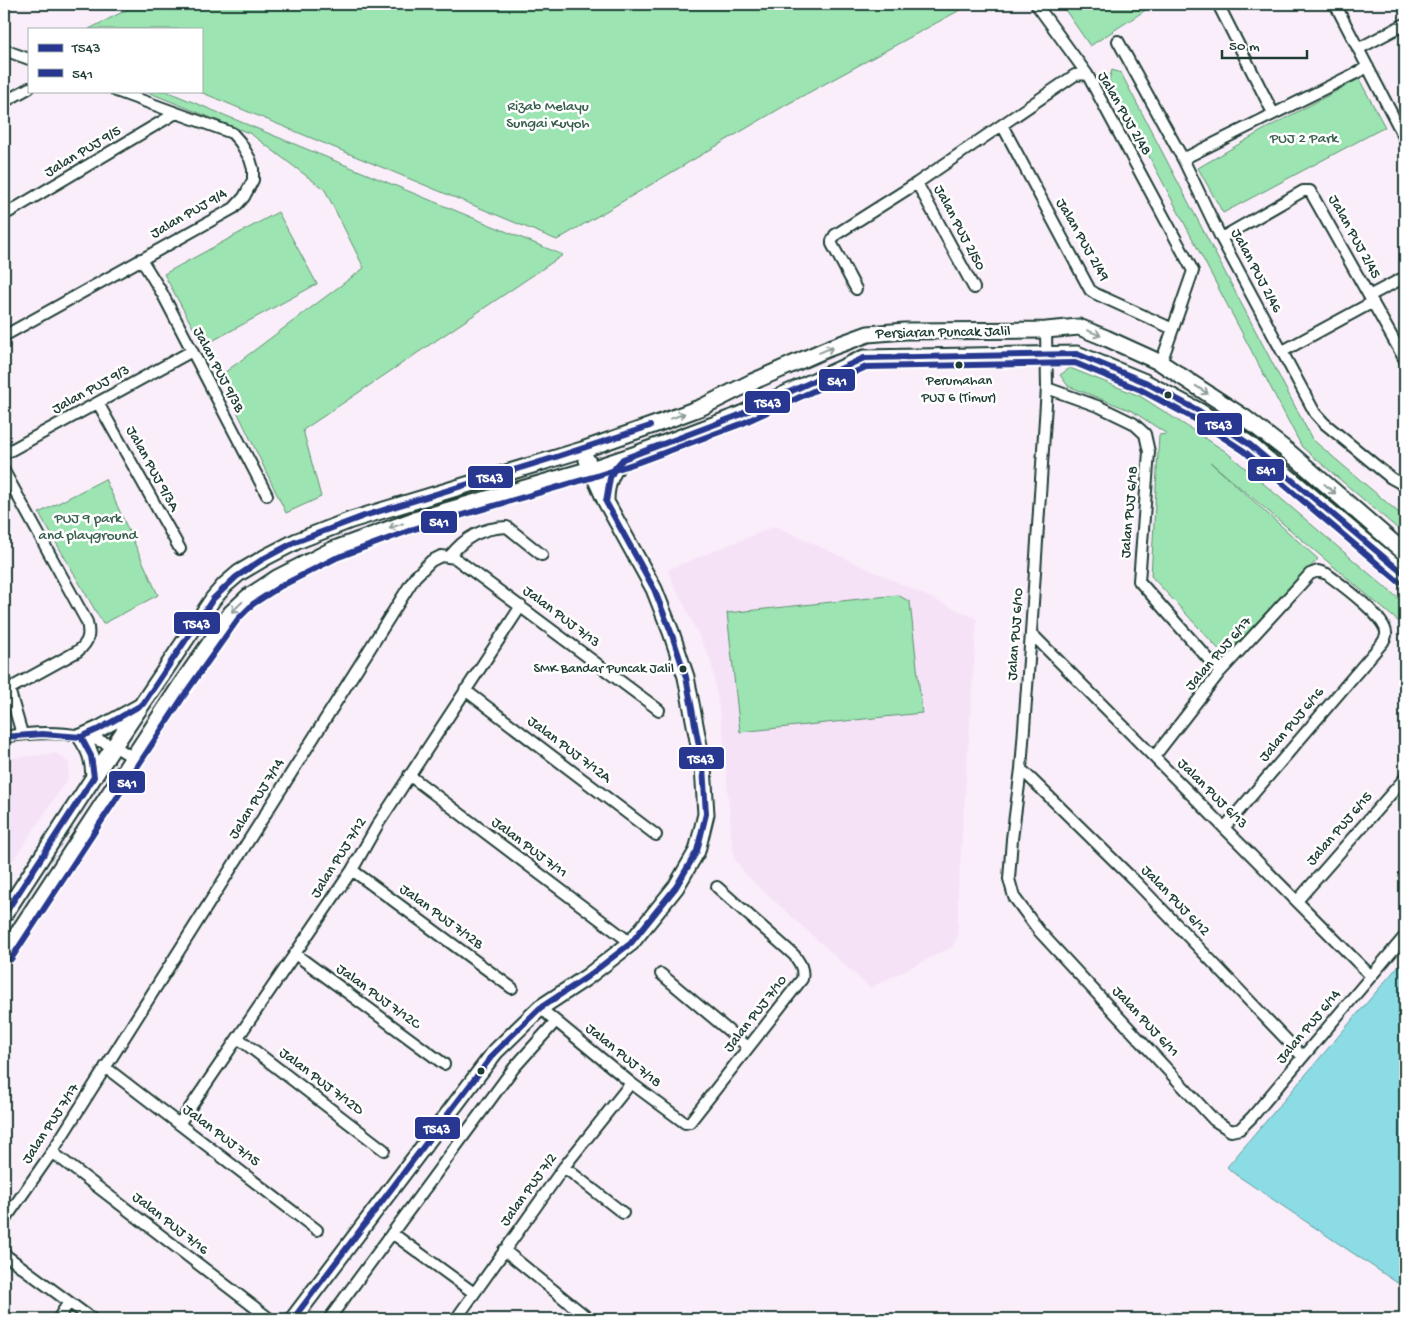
<svg xmlns="http://www.w3.org/2000/svg" width="1409" height="1323" viewBox="0 0 1409 1323" font-family="'Gochi Hand',sans-serif">
  <style>
    .built { fill: #f6e2f7 }
    .green { fill: #9ce4b1; stroke: #5e9072 }
    .water { fill: #8bdce5; stroke: #609c9e }
    .lines { fill: none; stroke-linecap: round; stroke-linejoin: round }
    .street-casing { stroke: #1f3d34; stroke-width: 14 }
    .secondary-casing { stroke: #1f3d34; stroke-width: 19 }
    .street { stroke: #fff; stroke-width: 10 }
    .secondary { stroke: #fff; stroke-width: 15 }
    .bus-1-casing { stroke: #fff; stroke-width: 10 }
    .bus-2-casing { stroke: #fff; stroke-width: 10 }
    .bus-1 { stroke: #283890; stroke-width: 6 }
    .bus-2 { stroke: #283890; stroke-width: 6 }
    .oneway { stroke: #8f9e9a }
    .bus-dot { fill: #1f3d34; stroke: #fff; stroke-width: 2 }
    .labels { text-anchor: middle; dominant-baseline: central; stroke-width: 5; stroke-linejoin: round; paint-order: stroke }
    .bus-label { font-size: 14px; fill: #1f3d34; stroke: #fff }
    .park-label { font-size: 15px; fill: #385e4d; stroke: #fff }
    .street-label { font-size: 15px; fill: #1f3d34; stroke: #fff }
    .line-badge { stroke: #fff; stroke-width: 2 }
    .badge-label { font-size: 14px; text-anchor: middle; font-weight: bold; fill: #fff }
  </style>
  <rect width="100%" height="100%" fill="#faeefa"/>
  <filter id="ink" filterUnits="userSpaceOnUse"><feTurbulence type="fractalNoise" baseFrequency=".02" numOctaves="2"/><feDisplacementMap in="SourceGraphic" scale="10" xChannelSelector="R" yChannelSelector="G"/><feConvolveMatrix kernelMatrix="1 2 1 2 8 2 1 2 1" color-interpolation-filters="sRGB"/></filter>
  <g filter="url(#ink)">
    <path class="built" d="M775 526 977 619 958 895V936L952 947 870 988 747 876 735 860 732 844 723 732 711 661 667 570Z
      M56 753 69 763 68 778 11 864 4 859V759Z"/>
    <path class="green" d="M138 4H971L786 105 557 240 198 91H201V29H89Z
      M1061 4H1155L1090 46Z
      M1112 70 1121 73 1312 439 1405 518V535L1302 447 1109 80Z
      M1359 79 1385 127 1223 213 1198 168 1265 129Z
      M145 91H166L563 255 303 430 321 497 286 513 220 376 364 268 325 190 251 134Z
      M278 212 317 284 203 346 164 274Z
      M1070 368 1140 396 1225 451 1405 604V627L1210 462 1318 559 1225 656 1151 576 1159 435 1167 434 1132 411 1068 386 1060 375Z
      M105 479 158 595 103 624 39 513Z
      M898 595 910 602 922 713 740 732 727 613Z"/>
    <path class="water" d="M1405 958V1288L1232 1172 1227 1167Z"/>
    <g class="lines">
      <g class="street-casing">
        <path id="street" d="M1036 4 1087 74
          M1218 4 1273 113
          M1335 4 1405 139
          M1118 41 1183 159 1221 238 1315 413 1324 423 1391 478 1400 483 1405 484
          M1358 49 1405 24
          M4 50 29 59
          M4 102 29 88
          M1002 125 1090 290 1096 294 1173 329
          M1183 159 1368 67
          M917 183 974 288
          M4 215 176 113
          M1221 238 1303 191H1310L1405 360
          M141 259 162 293 267 495
          M856 289 832 244V241L835 235 917 183 1075 75 1087 74 1193 271 1161 363
          M1369 296 1405 277
          M1046 330 1047 388 1031 633 1021 769 1012 839 1009 879 1014 897 1039 931 1214 1120 1231 1131 1240 1129 1252 1117 1405 936
          M4 336 234 208 244 197 253 180V169L250 159 240 142 232 133 116 91
          M1283 351 1373 302
          M1047 388 1100 407 1133 423 1145 434 1149 452 1139 581 1220 672
          M98 403 180 549
          M4 454 192 351
          M4 471 87 622C90 635 89 642 78 651L9 689
          M449 557C465 537 481 528 507 527L542 555
          M1031 633 1371 976
          M4 681 9 689 22 734
          M465 690 656 835
          M4 737C39 731 79 731 113 746 120 749 127 754 133 758
          M1154 757 1220 672 1310 574 1318 571 1327 574C1339 583 1389 619 1386 635 1386 637 1384 640 1383 642L1224 828
          M1021 769 1137 883 1303 1057
          M409 775 631 943
          M352 870 512 988
          M1297 901 1405 778
          M295 954 444 1064
          M661 974 748 1047
          M540 1008 631 1083 685 1123 690 1122 802 979C804 969 800 963 794 955L717 887
          M238 1038 384 1150
          M105 1067 317 1230
          M179 1124 352 870 378 824 521 606
          M52 1152 270 1319
          M564 1167 623 1213
          M4 1221 52 1152 415 577 431 561 441 556 455 558 659 710
          M392 1233 474 1293
          M504 1250 589 1319
          M4 1254 92 1319
          M58 1319 69 1302
          M329 1319 513 1069 556 1021
          M456 1319 564 1167 631 1083"/>
      </g>
      <g class="secondary-casing">
        <path id="secondary" d="M606 500C606 484 611 471 623 459
          M94 777C93 759 91 752 81 737L99 729 139 707
          M4 915 114 746 213 599 225 585 239 573 266 557 297 541 351 520 582 450 662 422 702 407 752 382 827 349 868 334 905 331 1046 330 1079 327 1106 338 1161 363 1245 418 1290 453 1405 553
          M4 954 180 686 231 613 248 597 277 578 332 550 411 521 591 469 636 454 737 416 864 358 1077 354 1145 382 1199 411 1249 444 1405 575
          M293 1319 495 1052 540 1008 587 977 631 943 676 887 697 851 706 814 703 767 686 677 671 632 654 589 606 502 587 460"/>
      </g>
      <use href="#street" class="street"/>
      <use href="#secondary" class="secondary"/>
      <g class="bus-1-casing">
        <path id="bus-1" d="M4 737 42 734 81 737
          M81 737 99 729 143 704 213 599 236 577 263 559 295 542 364 516 556 457 650 426
          M4 915 94 777 91 756 81 737
          M293 1319 495 1052 540 1008 587 977 631 943 676 887 697 851 706 814 703 767 686 677 671 632 654 589 606 502 610 478 615 468 623 459 737 416 864 358 1077 354 1145 382 1199 411 1249 444 1405 575"/>
      </g>
      <g class="bus-2-casing">
        <path id="bus-2" d="M11 959 187 691 238 619 253 604 281 586 336 558 414 529 593 477 639 462 741 424 866 367 1075 363 1141 390 1195 419 1244 451 1399 582"/>
      </g>
      <use href="#bus-1" class="bus-1"/>
      <use href="#bus-2" class="bus-2"/>
    </g>
    <defs><path id="oneway-shaft" d="M-6 0H5M1.5-3L5.5 0L1.5 3" fill="none" stroke-width="1.6" stroke-linecap="round" stroke-linejoin="round" transform="scale(1.25)"/></defs>
    <g class="oneway">
      <use href="#oneway-shaft" transform="translate(1094 333) rotate(22)"/>
      <use href="#oneway-shaft" transform="translate(826 350) rotate(-22)"/>
      <use href="#oneway-shaft" transform="translate(1202 390) rotate(33)"/>
      <use href="#oneway-shaft" transform="translate(678 416) rotate(-21)"/>
      <use href="#oneway-shaft" transform="translate(1330 489) rotate(41)"/>
      <use href="#oneway-shaft" transform="translate(396 526) rotate(160)"/>
      <use href="#oneway-shaft" transform="translate(237 607) rotate(136)"/>
    </g>
  </g>
  <g class="bus-dot">
    <circle cx="959" cy="365" r="4.5"/>
    <circle cx="1168" cy="395" r="4.5"/>
    <circle cx="683" cy="669" r="4.5"/>
    <circle cx="481" cy="1071" r="4.5"/>
  </g>
  <g class="labels">
    <g class="bus-label">
      <text x="959" y="381">Perumahan<tspan x="959" dy="17">PUJ 6 (Timur)</tspan></text>
      <text x="674" y="669" text-anchor="end">SMK Bandar Puncak Jalil</text>
    </g>
    <g class="park-label">
      <text x="548" y="107">Rizab Melayu<tspan x="548" dy="17">Sungai Kuyoh</tspan></text>
      <text x="1304" y="139">PUJ 2 Park</text>
      <text x="88" y="519">PUJ 9 park<tspan x="88" dy="17">and playground</tspan></text>
    </g>
    <g class="street-label">
      <text transform="translate(1124 114) rotate(60)">Jalan PUJ 2/48</text>
      <text transform="translate(83 152) rotate(-31)">Jalan PUJ 9/5</text>
      <text transform="translate(189 214) rotate(-30)">Jalan PUJ 9/4</text>
      <text transform="translate(959 228) rotate(62)">Jalan PUJ 2/50</text>
      <text transform="translate(1354 237) rotate(61)">Jalan PUJ 2/45</text>
      <text transform="translate(1082 240) rotate(60)">Jalan PUJ 2/49</text>
      <text transform="translate(1256 271) rotate(62)">Jalan PUJ 2/46</text>
      <text transform="translate(943 333) rotate(-1)">Persiaran Puncak Jalil</text>
      <text transform="translate(218 370) rotate(62)">Jalan PUJ 9/3B</text>
      <text transform="translate(91 390) rotate(-29)">Jalan PUJ 9/3</text>
      <text transform="translate(152 469) rotate(61)">Jalan PUJ 9/3A</text>
      <text transform="translate(1130 512) rotate(-85)">Jalan PUJ 6/18</text>
      <text transform="translate(561 617) rotate(37)">Jalan PUJ 7/13</text>
      <text transform="translate(1016 634) rotate(-86)">Jalan PUJ 6/10</text>
      <text transform="translate(1219 654) rotate(-49)">Jalan PUJ 6/17</text>
      <text transform="translate(1292 725) rotate(-50)">Jalan PUJ 6/16</text>
      <text transform="translate(569 750) rotate(37)">Jalan PUJ 7/12A</text>
      <text transform="translate(1212 794) rotate(45)">Jalan PUJ 6/13</text>
      <text transform="translate(257 799) rotate(-58)">Jalan PUJ 7/14</text>
      <text transform="translate(1340 829) rotate(-49)">Jalan PUJ 6/15</text>
      <text transform="translate(529 848) rotate(37)">Jalan PUJ 7/11</text>
      <text transform="translate(339 858) rotate(-58)">Jalan PUJ 7/12</text>
      <text transform="translate(1175 901) rotate(46)">Jalan PUJ 6/12</text>
      <text transform="translate(441 917) rotate(36)">Jalan PUJ 7/12B</text>
      <text transform="translate(378 997) rotate(36)">Jalan PUJ 7/12C</text>
      <text transform="translate(756 1014) rotate(-52)">Jalan PUJ 7/10</text>
      <text transform="translate(1145 1022) rotate(47)">Jalan PUJ 6/11</text>
      <text transform="translate(1309 1027) rotate(-50)">Jalan PUJ 6/14</text>
      <text transform="translate(623 1056) rotate(39)">Jalan PUJ 7/18</text>
      <text transform="translate(321 1082) rotate(37)">Jalan PUJ 7/12D</text>
      <text transform="translate(51 1124) rotate(-57)">Jalan PUJ 7/17</text>
      <text transform="translate(221 1136) rotate(37)">Jalan PUJ 7/15</text>
      <text transform="translate(529 1190) rotate(-54)">Jalan PUJ 7/2</text>
      <text transform="translate(170 1224) rotate(38)">Jalan PUJ 7/16</text>
    </g>
  </g>
  <g class="line-badge">
    <rect x="818" y="368" width="38" height="24" rx="5" fill="#283890"/>
    <rect x="744" y="390" width="47" height="24" rx="5" fill="#283890"/>
    <rect x="1196" y="412" width="47" height="24" rx="5" fill="#283890"/>
    <rect x="1247" y="458" width="38" height="24" rx="5" fill="#283890"/>
    <rect x="467" y="465" width="47" height="24" rx="5" fill="#283890"/>
    <rect x="420" y="510" width="38" height="24" rx="5" fill="#283890"/>
    <rect x="173" y="611" width="48" height="24" rx="5" fill="#283890"/>
    <rect x="678" y="746" width="47" height="24" rx="5" fill="#283890"/>
    <rect x="108" y="770" width="38" height="24" rx="5" fill="#283890"/>
    <rect x="414" y="1116" width="47" height="24" rx="5" fill="#283890"/>
  </g>
  <g class="badge-label">
    <text x="837" y="385">541</text>
    <text x="768" y="407">T543</text>
    <text x="1219" y="429">T543</text>
    <text x="1266" y="474">541</text>
    <text x="490" y="482">T543</text>
    <text x="439" y="526">541</text>
    <text x="197" y="628">T543</text>
    <text x="701" y="763">T543</text>
    <text x="127" y="787">541</text>
    <text x="437" y="1133">T543</text>
  </g>
  <rect width="1409" height="1323" fill="none" stroke="#fff" stroke-width="20"/>
  <rect x="10" y="10" width="1389" height="1303" fill="none" stroke="#1f3d34" stroke-width="2" filter="url(#ink)"/>
  <rect x="28" y="28" width="175" height="65" fill="#ffffff" stroke="#a5b1ae"/>
  <rect x="38" y="44" width="25" height="8" fill="#283890" stroke="#a5b1ae"/>
  <text x="72" y="52" font-size="15" fill="#1f3d34">T543</text>
  <rect x="38" y="69" width="25" height="8" fill="#283890" stroke="#a5b1ae"/>
  <text x="72" y="78" font-size="15" fill="#1f3d34">541</text>
  <path d="M1222 50v8h85v-8" fill="none" stroke="#1f3d34" stroke-width="2.5"/>
  <text x="1229" y="50" font-size="15" fill="#1f3d34" stroke="#ffffff" stroke-width="4" paint-order="stroke">50 m</text>
</svg>
